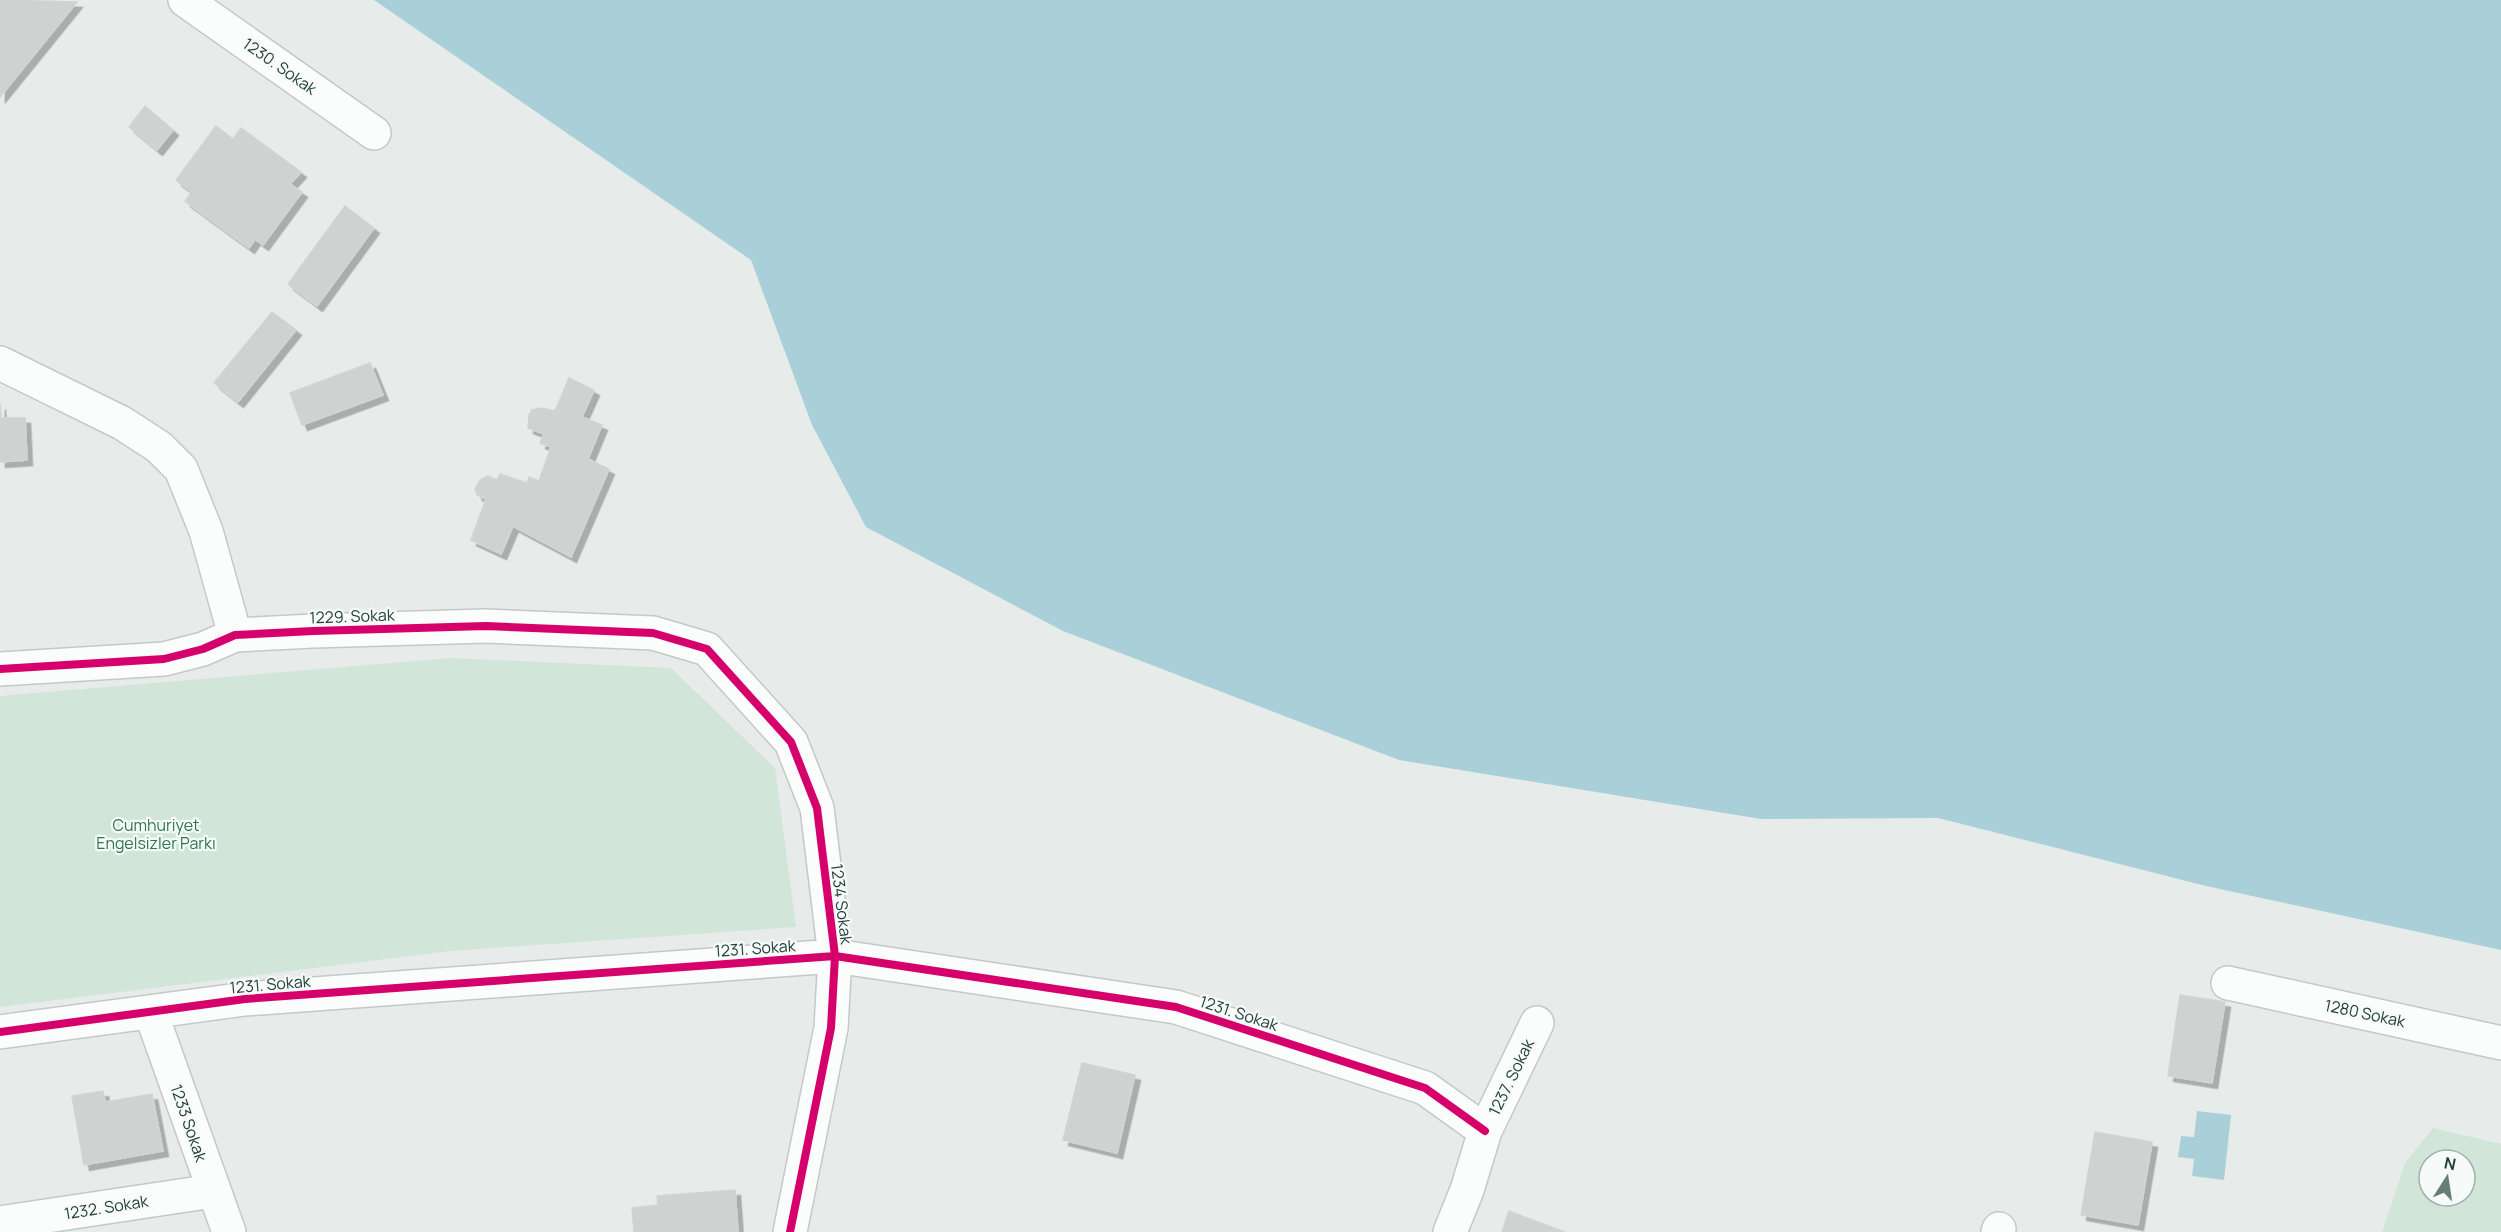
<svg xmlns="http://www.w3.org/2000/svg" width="2501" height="1232" viewBox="0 0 2501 1232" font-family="Manrope,sans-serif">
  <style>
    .green { fill: #d1e5d8; fill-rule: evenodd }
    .water { fill: #a9d0d9 }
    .building { fill: #ced3d1; stroke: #d0d5d3; stroke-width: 1.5; filter: url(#shadow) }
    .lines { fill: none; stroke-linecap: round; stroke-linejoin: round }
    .minor-casing { stroke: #c4c9c7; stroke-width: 36 }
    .minor { stroke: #fbfcfc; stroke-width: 33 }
    .cycleway-casing { stroke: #f6faf8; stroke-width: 11 }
    .cycleway { stroke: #d6006c; stroke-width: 8 }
    .labels { text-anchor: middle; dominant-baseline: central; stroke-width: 4.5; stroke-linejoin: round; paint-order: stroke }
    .street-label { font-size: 16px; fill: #24403a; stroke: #f6faf8 }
    .park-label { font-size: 16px; fill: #2e774e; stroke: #f6faf8 }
  </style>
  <defs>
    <filter id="shadow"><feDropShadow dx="5.5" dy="5.5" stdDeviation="0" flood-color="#0004"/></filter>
  </defs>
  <rect width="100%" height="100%" fill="#e7ecea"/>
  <path class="green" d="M451 658 671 668 775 768 796 927 450 951 0 1007V696Z
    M2433 1128 2501 1144V1232H2382L2405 1163ZM2429 1160H2465V1196H2429Z"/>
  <path class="water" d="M374 0H2501V950L2206 886 1938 818 1761 819 1399 760 1063 631 866 527 812 425 751 260Z
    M2197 1111 2231 1115 2224 1180 2192 1176 2194 1159 2178 1157 2181 1136 2194 1137Z"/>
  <path class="building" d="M0 0 77 2 0 97Z
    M145 106 173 130 157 150 129 127Z
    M216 126 233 139 241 128 301 172 290 184 302 192 263 245 255 239 249 248 185 201 192 192 176 180Z
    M345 206 374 228 317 306 288 284Z
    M272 312 296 330 238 402 214 383Z
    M370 363 383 395 302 425 290 393Z
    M569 378 594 390 582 417 602 425 588 459 609 469 571 557 513 526 501 554 471 540 486 499 477 495 475 489 480 480 488 476 497 480 500 474 527 483 529 477 539 481 551 447 540 443 544 434 528 428 529 415 532 410 541 408 555 411Z
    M0 404 1 418H25L27 460 0 462Z
    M2180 995 2225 1002 2212 1083 2168 1076Z
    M1082 1063 1135 1075 1117 1153 1063 1140Z
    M103 1091 105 1102 152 1094 163 1151 84 1165 72 1096Z
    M2095 1132 2152 1142 2138 1225 2081 1215Z
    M735 1190 738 1232H634L632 1208 658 1205 657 1196Z
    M1509 1211 1546 1225 1565 1232H1502Z"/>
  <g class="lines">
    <g class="minor-casing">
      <path id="minor" d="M185 0 374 133
        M0 363 122 423 159 447 181 469 206 531 235 635
        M0 669 164 659 203 649 235 635 313 631 486 626 653 633 707 649 791 742 817 808 835 956 831 1028 790 1232
        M2228 983 2501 1043
        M151 1013 229 1232
        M0 1032 245 999 835 956 1176 1007 1425 1088 1485 1131
        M0 1223 213 1191
        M1450 1232 1467 1190 1485 1131 1537 1023
        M1998 1232 1999 1229"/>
    </g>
    <use href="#minor" class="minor"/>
    <g class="cycleway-casing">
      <path id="cycleway" d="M0 669 164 659 203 649 235 635 313 631 486 626 653 633 707 649 791 742 817 808 835 956 831 1028 790 1232
        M0 1032 245 999 835 956 1176 1007 1425 1088 1485 1131"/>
    </g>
    <use href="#cycleway" class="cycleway"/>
  </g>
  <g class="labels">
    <g class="street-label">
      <text transform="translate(280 66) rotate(35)">1230. Sokak</text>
      <text transform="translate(352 616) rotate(-2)">1229. Sokak</text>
      <text transform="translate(842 904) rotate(83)">1234 Sokak</text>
      <text transform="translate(755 948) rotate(-4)">1231. Sokak</text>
      <text transform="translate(270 984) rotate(-5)">1231. Sokak</text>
      <text transform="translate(1239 1013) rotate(18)">1231. Sokak</text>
      <text transform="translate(2365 1013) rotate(12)">1280 Sokak</text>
      <text transform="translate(1511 1077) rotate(-64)">1237. Sokak</text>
      <text transform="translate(189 1123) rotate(71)">1233 Sokak</text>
      <text transform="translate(106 1207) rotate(-9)">1232. Sokak</text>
    </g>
    <g class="park-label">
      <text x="156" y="825">Cumhuriyet<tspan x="156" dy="18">Engelsizler Parkı</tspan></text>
    </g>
  </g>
  <g transform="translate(2447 1178) rotate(12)"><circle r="28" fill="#f6faf8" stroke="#a2b0ac" stroke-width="1.5"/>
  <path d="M0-4.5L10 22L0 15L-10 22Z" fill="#687c78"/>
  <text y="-9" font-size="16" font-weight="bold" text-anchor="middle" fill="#24403a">N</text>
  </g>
</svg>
